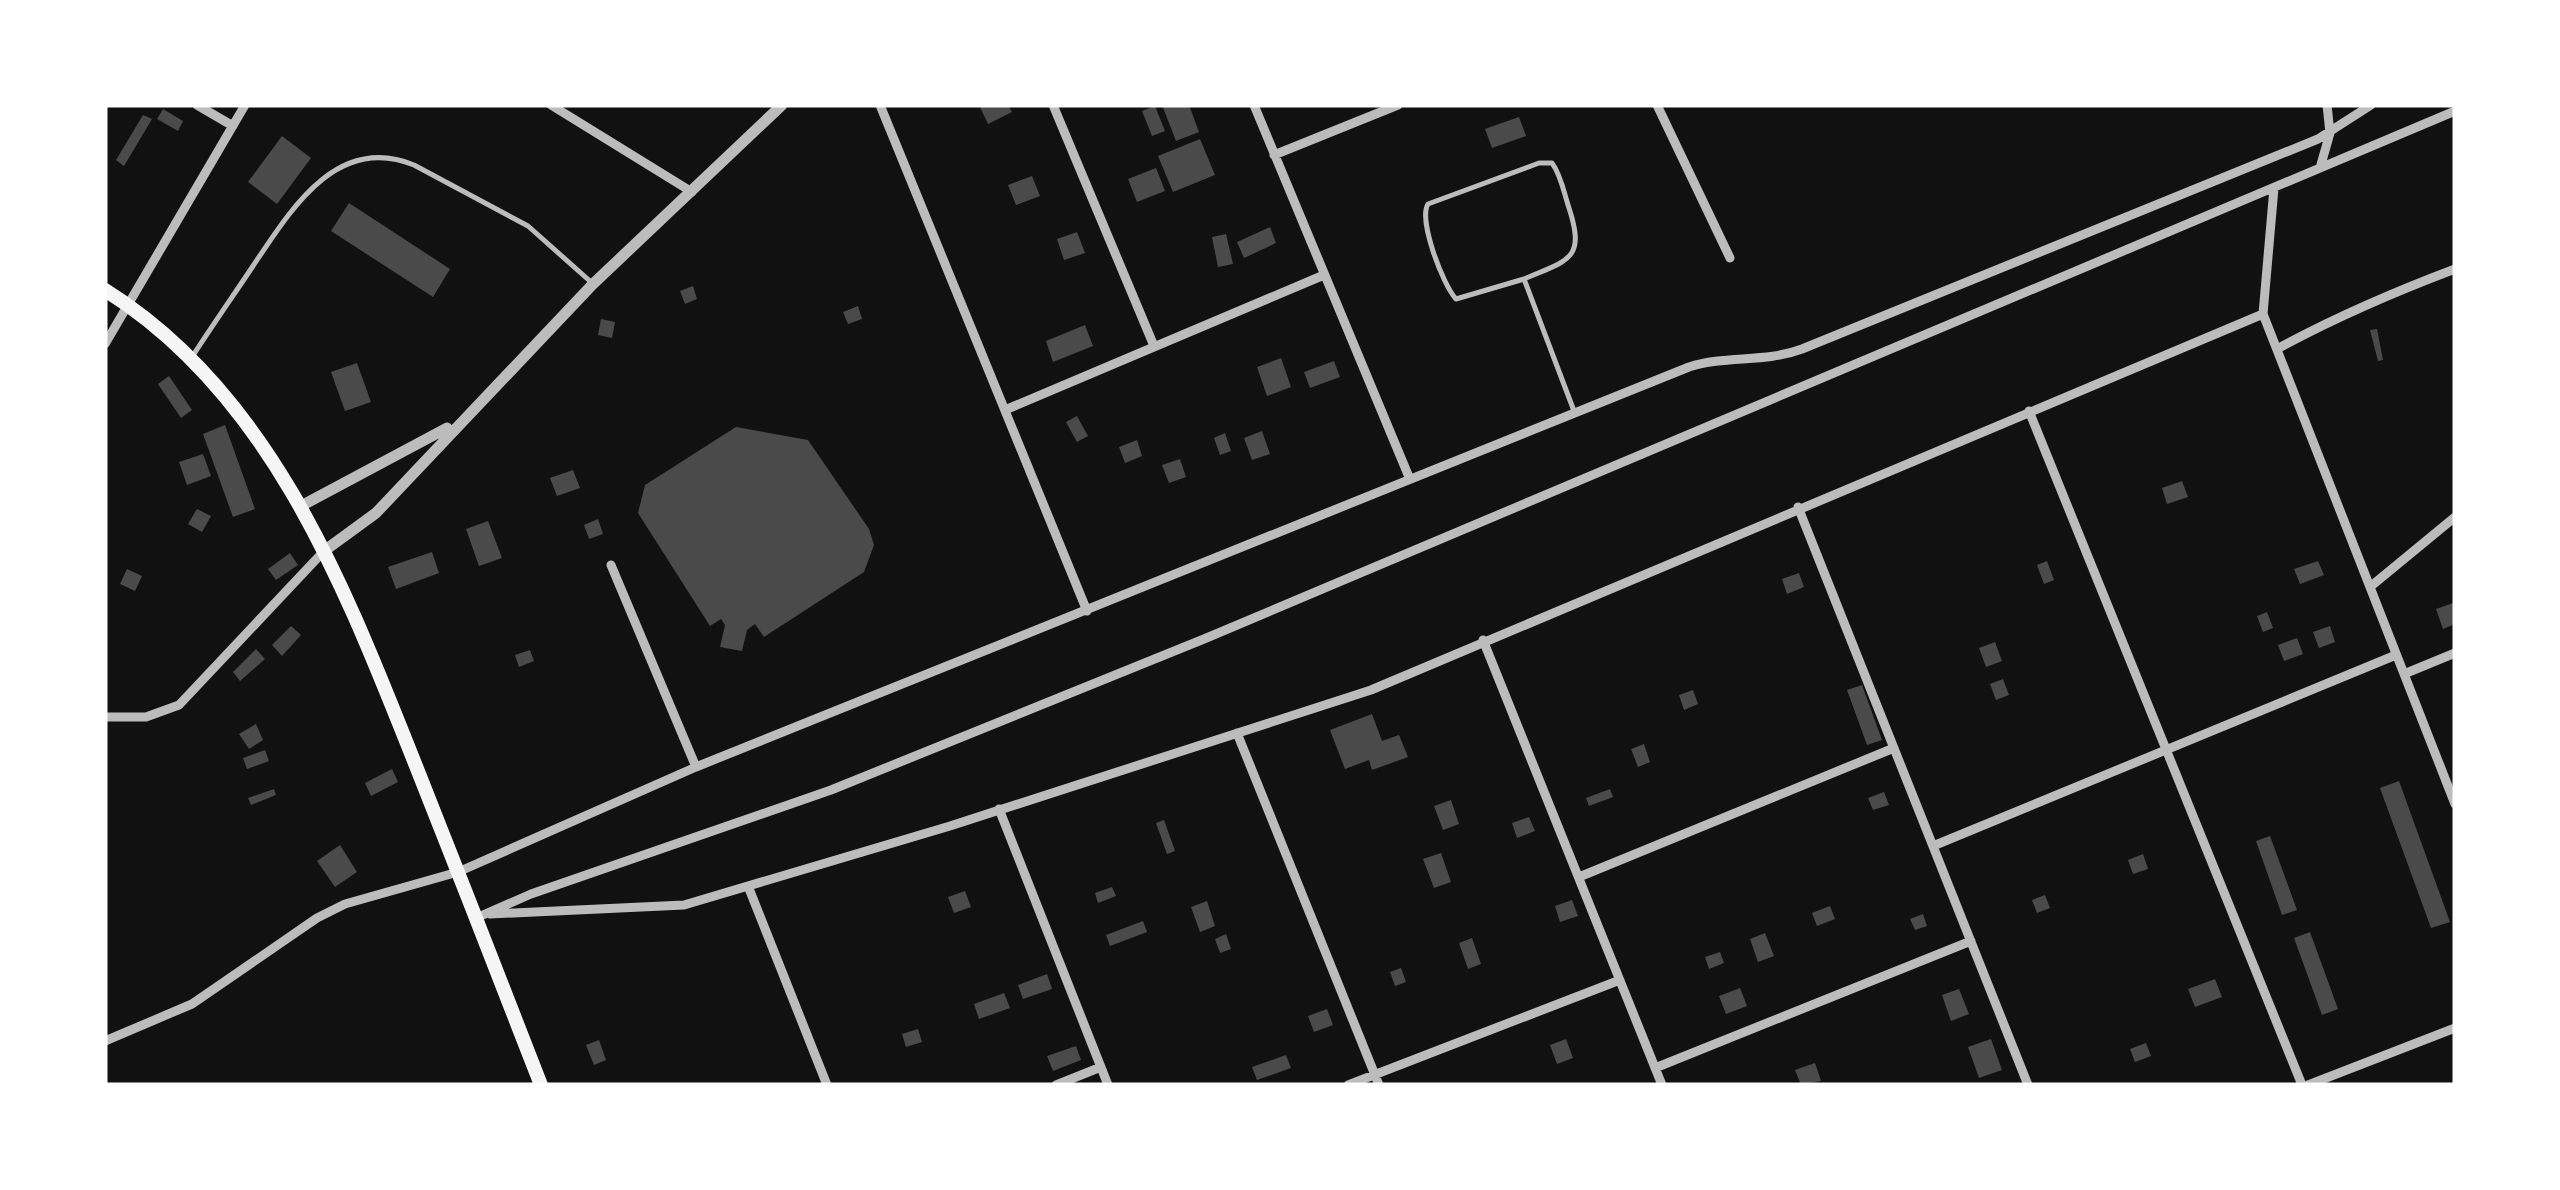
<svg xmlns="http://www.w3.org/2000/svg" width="2560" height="1190" viewBox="0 0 2560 1190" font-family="Figtree,sans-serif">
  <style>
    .building { fill: #4a4a4a }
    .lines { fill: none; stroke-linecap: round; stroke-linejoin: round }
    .service { stroke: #bcbcbc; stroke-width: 5 }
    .minor { stroke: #bcbcbc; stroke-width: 9 }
    .tertiary { stroke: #bcbcbc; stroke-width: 11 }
    .primary { stroke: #f5f5f5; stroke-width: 14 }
  </style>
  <rect width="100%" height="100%" fill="#111"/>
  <path class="building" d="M979 105H1008L1012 112 988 124Z
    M1162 105H1189L1199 132 1176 141Z
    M1155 106 1165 131 1152 136 1142 111Z
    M163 109 183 121 178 131 157 119Z
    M143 115 152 119 124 166 116 160Z
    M1519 117 1526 136 1492 148 1485 129Z
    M282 136 311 158 277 204 248 182Z
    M1200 139 1215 175 1173 192 1158 156Z
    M1156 168 1165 191 1137 202 1128 179Z
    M1032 176 1040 196 1016 205 1008 185Z
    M349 203 450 269 433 297 331 231Z
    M1270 227 1276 243 1244 258 1237 242Z
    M1077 232 1085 253 1064 260 1057 239Z
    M1226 234 1233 264 1218 267 1212 237Z
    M693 286 697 299 685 304 680 291Z
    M858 306 862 319 848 324 843 312Z
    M601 319 615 322 612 338 598 335Z
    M1085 325 1093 346 1053 362 1046 341Z
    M2377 329 2383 360 2378 361 2370 330Z
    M1281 358 1291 387 1267 396 1257 367Z
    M1334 361 1340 377 1310 388 1304 372Z
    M357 363 371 402 345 411 331 372Z
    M169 376 192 410 181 418 158 384Z
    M1077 416 1088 436 1077 442 1066 422Z
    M225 425 255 509 233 517 203 434Z
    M736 427 808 440 869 529 874 545 864 572 764 637 755 624 747 630 742 651 720 647 725 625 721 619 710 626 638 513 645 485Z
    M1262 431 1270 454 1252 460 1244 438Z
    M1225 433 1231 451 1220 455 1214 438Z
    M1137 440 1142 456 1125 463 1119 447Z
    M203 454 211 476 187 485 179 462Z
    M1180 459 1186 477 1169 483 1162 465Z
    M573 470 580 488 557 496 550 478Z
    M2182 481 2188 497 2167 504 2162 488Z
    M197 509 211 516 202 532 188 524Z
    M598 519 603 534 589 539 584 525Z
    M488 521 502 558 479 566 466 529Z
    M432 552 439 573 396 589 388 567Z
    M290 553 298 565 276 580 268 569Z
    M2047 561 2054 580 2044 584 2037 565Z
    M2318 561 2324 575 2300 584 2294 569Z
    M127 569 142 576 135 591 120 584Z
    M1799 573 1804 587 1787 594 1782 579Z
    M2453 603 2455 624 2443 629 2436 609Z
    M2267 612 2273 628 2263 632 2257 616Z
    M291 626 301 635 282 656 272 645Z
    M2330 626 2335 642 2319 648 2313 632Z
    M2297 638 2303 654 2284 661 2278 645Z
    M1995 642 2002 661 1986 667 1979 648Z
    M256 649 265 659 240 681 233 672Z
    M530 650 534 661 519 667 515 655Z
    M2003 679 2009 695 1996 700 1990 684Z
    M1862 685 1882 740 1867 745 1847 690Z
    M1693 690 1698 704 1684 710 1679 695Z
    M1372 714 1382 741 1399 735 1408 757 1372 770 1369 760 1345 769 1330 730Z
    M256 724 263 740 249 749 239 734Z
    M1644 744 1650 762 1638 767 1631 749Z
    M265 750 269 761 247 769 243 758Z
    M392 769 398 782 371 796 365 783Z
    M2399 781 2450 922 2431 928 2380 788Z
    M274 789 276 795 251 805 248 798Z
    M1610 789 1613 797 1589 806 1586 798Z
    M1884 792 1889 805 1873 810 1868 798Z
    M1451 800 1459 824 1443 830 1434 806Z
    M1529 817 1535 831 1517 838 1512 823Z
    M1164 820 1175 851 1167 854 1156 823Z
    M2270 836 2297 910 2282 915 2256 841Z
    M340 845 357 872 335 887 317 861Z
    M1441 853 1451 882 1434 888 1423 859Z
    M2143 854 2148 869 2133 874 2128 860Z
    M1112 887 1116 896 1098 903 1095 893Z
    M965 891 971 907 954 913 948 897Z
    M2045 895 2050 908 2037 913 2032 900Z
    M1572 900 1578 916 1560 922 1555 906Z
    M1207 901 1215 926 1200 932 1191 907Z
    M1830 906 1835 919 1817 926 1812 913Z
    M1923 914 1927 926 1915 930 1910 919Z
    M1143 921 1147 932 1110 946 1106 935Z
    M2310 932 2338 1009 2322 1015 2294 938Z
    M1765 933 1774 956 1758 962 1750 939Z
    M1226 934 1231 949 1220 953 1215 939Z
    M1472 938 1481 964 1468 969 1459 943Z
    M1720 952 1724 963 1709 969 1705 957Z
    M1401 968 1406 982 1395 986 1390 972Z
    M1047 974 1052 989 1023 999 1018 985Z
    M2215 979 2222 997 2195 1007 2188 989Z
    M1740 988 1747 1006 1726 1014 1719 996Z
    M1959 989 1969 1014 1951 1021 1942 995Z
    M1004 993 1010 1008 979 1019 974 1004Z
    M1327 1009 1333 1025 1314 1032 1308 1016Z
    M918 1029 922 1042 906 1047 902 1034Z
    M1566 1039 1573 1058 1557 1064 1550 1045Z
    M1991 1039 2002 1070 1979 1078 1968 1047Z
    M599 1040 606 1060 594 1065 586 1045Z
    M2146 1043 2151 1056 2135 1062 2130 1049Z
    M1076 1046 1081 1060 1053 1071 1047 1056Z
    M1286 1055 1291 1068 1257 1080 1252 1067Z
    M1815 1063 1821 1081 1801 1085 1795 1070Z"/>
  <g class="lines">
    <path class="service" d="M1524 279C1568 260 1586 260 1569 208 1564 193 1561 175 1552 163H1539L1428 204C1418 220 1443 285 1456 299L1524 279 1574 411
      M192 357C212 326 233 296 253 266 290 211 336 133 414 165L528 226 591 282"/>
    <path class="minor" d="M197 105 233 126
      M551 105 692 192
      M880 105 1087 611
      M1053 105 1154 346
      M1254 105 1409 477
      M1657 105 1730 258
      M1274 155 1398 105
      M2320 168 2330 133 2327 105
      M2274 188 2263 314 2455 804
      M105 344 245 105
      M2277 349C2334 318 2394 292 2455 269
      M1005 410 1324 275
      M2029 411 2302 1085
      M1798 507 2028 1085
      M611 565 696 767
      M2370 587 2455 517
      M1483 640 1662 1085
      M2404 674 2455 653
      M105 717H146L179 705 324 551
      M1237 733 1379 1085
      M999 809 1108 1085
      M1933 846 2396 655
      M1579 877 1894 748
      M748 886 827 1085
      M490 914 684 905 950 826 1371 690 2263 314
      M476 918 531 894 831 790 1204 639 2455 111
      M105 1041 192 1004 317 918 345 904 458 872 696 767 1689 367C1726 355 1765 363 1802 349L2318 139 2371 105
      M1655 1068 1971 941
      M1056 1085 1101 1067
      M1348 1085 1620 980
      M2308 1085 2455 1028"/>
    <path class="tertiary" d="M299 507 447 428
      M324 551 376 513 593 284 782 105"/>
    <path class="primary" d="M105 290C273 395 346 591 416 766 458 872 500 979 541 1085"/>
  </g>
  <rect width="2560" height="1190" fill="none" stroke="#ffffff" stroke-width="215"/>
</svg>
